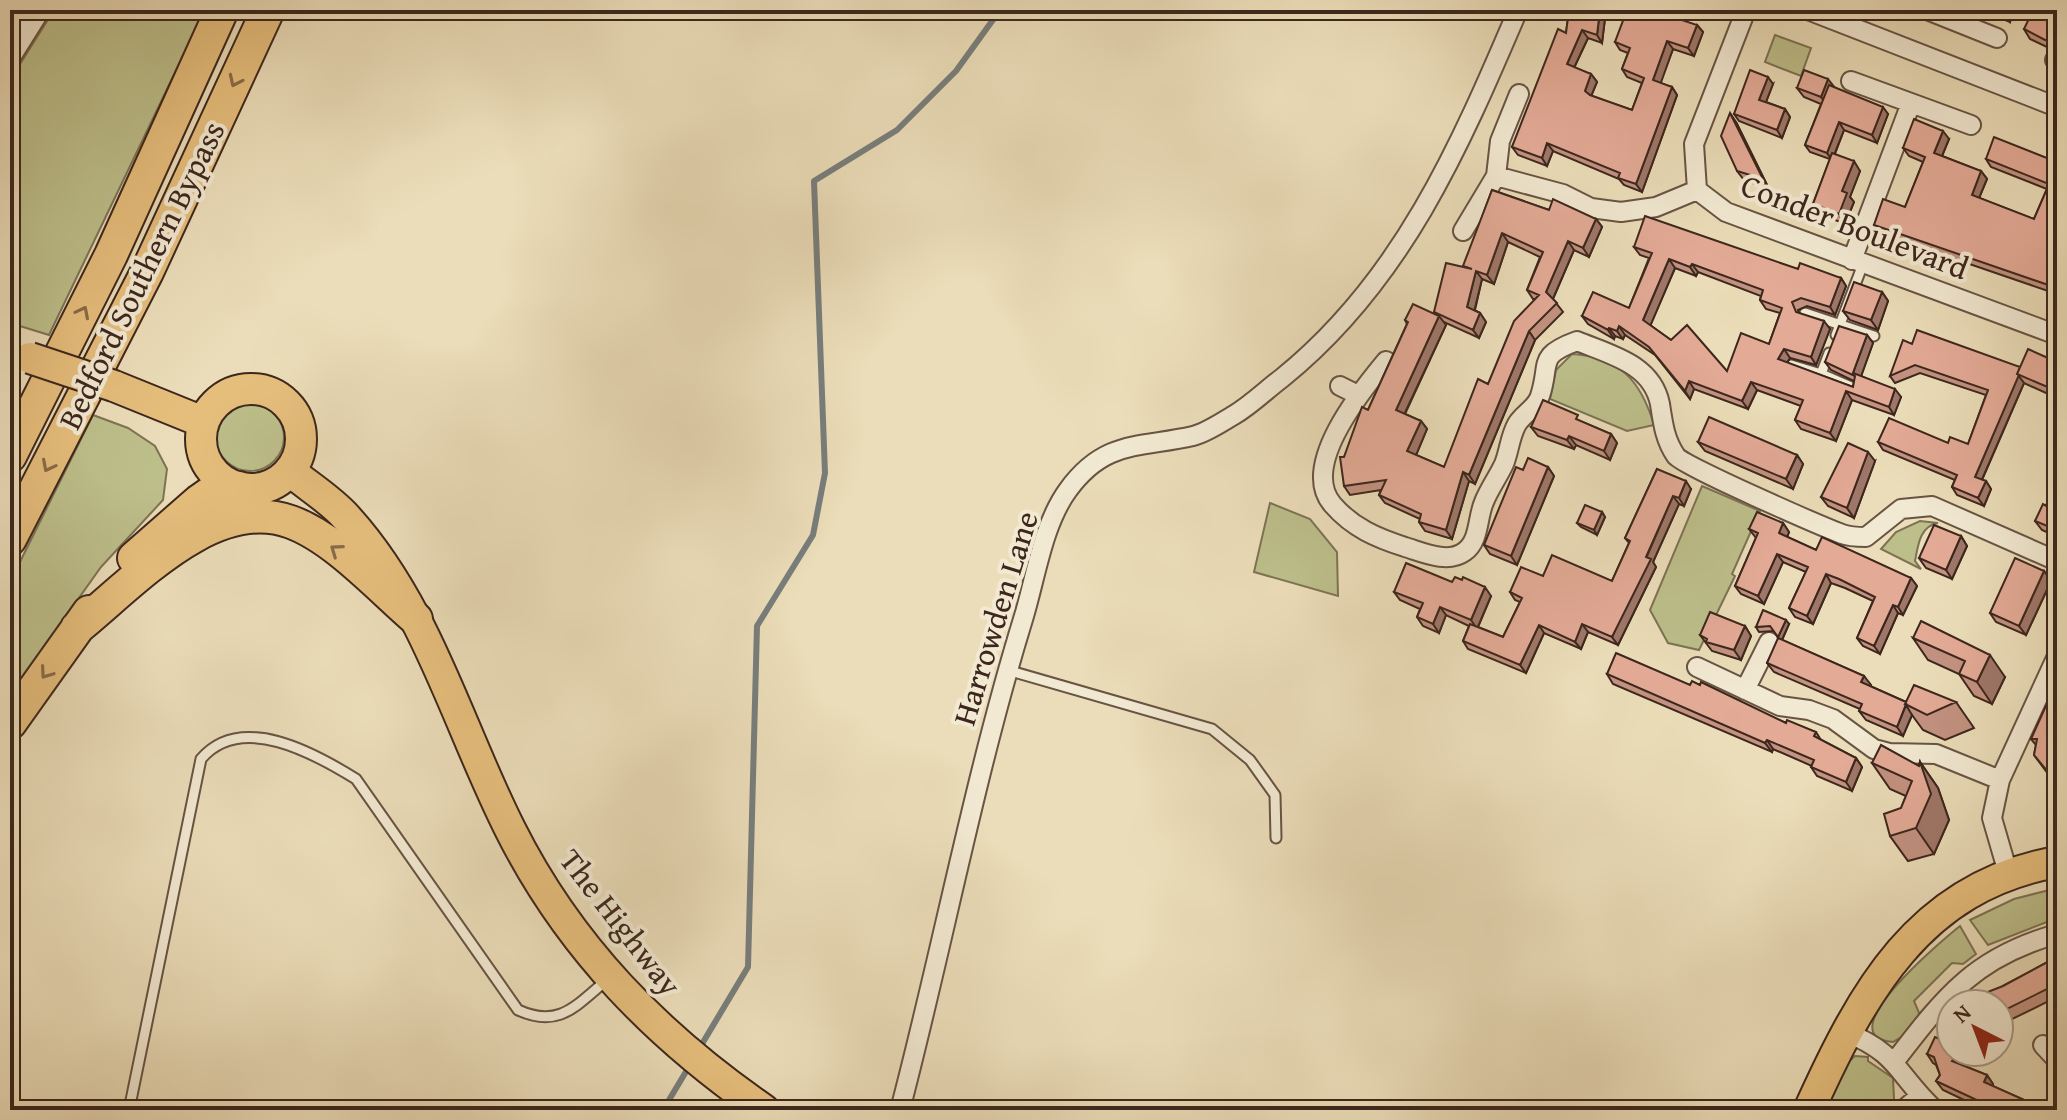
<svg xmlns="http://www.w3.org/2000/svg" width="2067" height="1120" viewBox="0 0 2067 1120" font-family="'Gentium Book Plus',serif">
  <style>
    .green { fill: #bdbf8b; stroke: #7d7354; stroke-width: 2 }
    .lines { fill: none; stroke-linecap: round; stroke-linejoin: round }
    .stream { stroke: #787e7c; stroke-width: 6 }
    .service-casing { stroke: #685444; stroke-width: 13 }
    .minor-casing { stroke: #685444; stroke-width: 22 }
    .tertiary-casing { stroke: #685444; stroke-width: 28 }
    .primary-casing { stroke: #3d271d; stroke-width: 34 }
    .trunk-casing { stroke: #3d271d; stroke-width: 36 }
    .service { stroke: #f2e9d2; stroke-width: 9 }
    .minor { stroke: #f2e9d2; stroke-width: 18 }
    .tertiary { stroke: #f2e9d2; stroke-width: 24 }
    .primary { stroke: #e6be7c; stroke-width: 30 }
    .trunk { stroke: #e6be7c; stroke-width: 32 }
    .primary-bridge-casing { stroke: #3d271d; stroke-width: 34; stroke-linecap: butt }
    .primary-bridge { stroke: #e6be7c; stroke-width: 30 }
    .wall { fill: #c39281; stroke: #3d271d; stroke-width: 2; fill-rule: evenodd }
    .shaded-wall { fill: #9f7769; stroke: #3d271d; stroke-width: 2 }
    .building { fill: #e3aa96; stroke: #3d271d; stroke-width: 2; fill-rule: evenodd }
    .oneway { stroke: #896b48 }
    .labels { text-anchor: middle; dominant-baseline: central; stroke-width: 8; stroke-linejoin: round; paint-order: stroke }
    .street-label { font-size: 32px; fill: #3d271d; stroke: #f2e9d2 }
  </style>
  <rect width="100%" height="100%" fill="#ebddb9"/>
  <filter id="stains"><feTurbulence type="fractalNoise" baseFrequency=".0025" numOctaves="4"/><feColorMatrix values="0 0 0 0 .2 0 0 0 0 .09 0 0 0 0 .02 0 0 0 .5 -.17"/></filter>
  <radialGradient id="worn" r=".72"><stop offset=".6" stop-color="#630" stop-opacity="0"/><stop offset="1" stop-color="#630" stop-opacity=".3"/></radialGradient>
  <path class="green" d="M54 10H205L49 335 10 323V80Z
    M1775 35 1811 48 1801 76 1765 62Z
    M1572 354C1620 357 1641 381 1654 425L1627 431 1550 399 1556 370Z
    M216 437a34 34 0 1 1 68 0a34 34 0 1 1-68 0Z
    M93 415 128 428 155 446 167 469 163 500 101 567 10 695V582Z
    M1702 486 1760 511 1732 574 1735 576 1699 650 1668 643 1650 610Z
    M1270 503 1310 519 1337 552 1338 596 1254 572Z
    M1920 521 1938 523C1920 526 1918 545 1915 561L1921 569 1881 549 1896 532Z
    M2057 888V918L1988 945 1970 920 2014 899Z
    M1960 926 1976 954 1963 964 1952 963 1914 1001 1920 1015 1903 1036 1893 1042C1825 1037 1945 938 1960 926Z
    M1855 1056 1868 1057V1061L1893 1078 1894 1099 1880 1110H1821L1845 1065Z"/>
  <g class="lines">
    <path class="stream" d="M699 1049 748 967 757 626 813 535 825 473 814 181 897 130 956 71 995 17V10
      M663 1110 690 1065"/>
    <g class="service-casing">
      <path id="service" d="M1805 313 1874 336
        M1836 335 1863 264
        M1791 365 1821 374 1829 353
        M1821 374 1851 387
        M1007 670 1212 729 1250 760 1275 795 1276 838
        M129 1110 201 759C241 712 314 753 356 779L518 1010C560 1029 576 1005 607 980"/>
    </g>
    <g class="minor-casing">
      <path id="minor" d="M1808 10 2057 107
        M1927 10 1997 38
        M2055 60H2057
        M1851 81 1971 125
        M1496 176 1563 194 1591 208 1621 212 1656 207 1697 190
        M1697 190 1726 212 2057 335
        M1697 190 1694 144 1746 10
        M1463 231 1496 176 1500 141 1519 94
        M1852 260 1911 103
        M1386 361C1361 391 1299 467 1333 505 1353 528 1377 538 1405 547 1422 552 1447 564 1464 552 1480 541 1477 518 1484 502 1489 489 1498 477 1504 464 1509 452 1510 436 1517 424 1523 414 1537 407 1540 396 1551 363 1536 356 1577 341 1611 355 1652 364 1660 404 1663 424 1665 440 1676 456 1683 466 1821 526 1842 534 1850 537 1858 537 1866 537L1901 509 1932 506 2057 561
        M1340 386 1358 395
        M1697 667 1780 706 1809 710 1833 719 1874 749 1889 753 1936 754 2000 780
        M1745 690 1769 642
        M2008 873 1992 818 2000 780 2057 656
        M1845 1032C1899 1053 1897 1075 1935 1110
        M2043 1045 2057 1060
        M1895 1061C1945 996 1975 957 2057 934
        M900 1110C943 946 974 778 1024 616 1036 576 1043 524 1068 490 1105 439 1141 448 1193 436 1206 433 1222 422 1234 415 1251 405 1266 390 1282 378 1402 281 1459 148 1518 10
        M1903 1110 1920 1096"/>
    </g>
    <g class="tertiary-casing">
      <path id="tertiary" d="M10 53 37 10"/>
    </g>
    <g class="primary-casing">
      <path id="primary" d="M114 386 203 422
        M201 439a50 50 0 1 1 100 0a50 50 0 1 1-100 0Z
        M290 471C308 486 331 500 346 517 427 606 457 724 510 829 569 947 657 1036 764 1110
        M1809 1110C1862 993 1919 886 2057 862"/>
    </g>
    <g class="trunk-casing">
      <path id="trunk" d="M10 456 111 255 222 10
        M10 539 147 272 268 10
        M134 558 199 501 209 494 239 488
        M77 628C132 584 213 493 291 522 335 538 380 588 416 619
        M10 723 89 612"/>
    </g>
    <use href="#service" class="service"/>
    <use href="#minor" class="minor"/>
    <use href="#tertiary" class="tertiary"/>
    <use href="#primary" class="primary"/>
    <use href="#trunk" class="trunk"/>
    <g class="primary-bridge-casing">
      <path id="primary-bridge" d="M30 358 114 386"/>
    </g>
    <use href="#primary-bridge" class="primary-bridge"/>
  </g>
  <path class="wall" d="M1569 10H1606L1602 43 1588 38 1574 68 1591 74 1597 82 1591 96 1632 110 1642 83 1627 77 1622 69 1628 53 1620 50 1615 42 1697 25 1703 32 1694 56 1673 49 1660 83 1672 87 1677 95 1642 192 1624 185 1619 179 1553 151 1547 166 1518 155 1512 147 1566 33Z
    M1979 10H2014L2010 22Z
    M2057 10V49H2051L2030 39 2024 29 2047 14Z
    M1773 84 1766 102 1785 109 1790 117 1782 138 1739 121 1734 114Z
    M1797 88H1835L1888 114 1877 143 1844 130 1835 154 1860 171 1850 197 1854 202 1845 224 1820 214 1813 204 1830 159 1810 152 1805 145 1821 104 1804 97Z
    M1736 122 1769 189 1744 180 1737 171Z
    M1949 139 1942 156 1981 171 1987 179 1979 198 2034 219 2047 189 1991 167 1986 159 2057 162V294L1879 233 1874 225 1905 207 1923 162 1909 156 1903 148Z
    M1492 190 1549 210 1596 219 1602 227 1589 257 1574 250 1553 299 1563 312 1535 340 1475 484 1469 481 1452 539 1425 531 1419 522 1420 519 1385 503 1379 495 1381 490 1350 495 1344 486V457L1368 410 1407 324 1405 320 1435 314 1434 312 1464 267ZM1508 242 1540 257 1527 290 1533 299H1535L1444 467 1416 455 1427 429 1421 421 1405 414 1446 325 1444 322 1479 338 1486 322 1480 313 1475 310 1482 279 1494 284Z
    M1634 247 1798 269 1841 278 1846 286 1835 315 1807 306 1798 310 1799 313 1830 329 1816 365 1790 358 1787 363 1853 387 1854 381 1831 370 1825 362 1867 335 1873 343 1861 376 1901 397 1894 415 1852 400 1836 441 1801 429 1795 420 1801 406 1757 390 1748 409 1694 389 1690 399 1655 355 1625 335 1623 339 1615 336 1614 339 1588 324 1582 316 1629 308 1649 258 1640 255ZM1675 268 1696 276 1698 272 1761 296 1760 300 1766 309 1780 313 1769 344 1727 371 1671 340 1650 325Z
    M1882 292 1888 301 1878 330 1850 320 1843 311Z
    M1912 344 2020 367 2057 362V398L2024 383 1982 480 1986 481 1991 489 1984 506 1957 495 1952 487 1955 480 1883 450 1878 442 1948 443 1968 444 1986 395 1920 373 1895 383 1890 376Z
    M1582 422 1611 434 1617 443 1610 460 1576 445 1574 449 1538 436 1531 427Z
    M1698 442 1797 455 1803 464 1793 489 1705 451Z
    M1875 461 1854 518 1828 506 1821 497Z
    M1548 467 1554 476 1517 565 1490 554 1484 545 1523 470Z
    M1657 469 1691 489 1684 506 1679 504 1653 562 1656 567 1618 645 1588 632 1581 649 1544 633 1526 673 1468 649 1463 641 1469 626 1446 615 1439 633 1423 626 1417 617 1420 609 1400 600 1394 592 1452 582 1491 596 1478 627 1503 637 1520 602 1515 600 1510 592 1612 581 1629 543 1625 538Z
    M2057 479V537L2042 530 2035 521 2046 506Z
    M1602 512 1605 517 1597 535 1581 527 1577 523Z
    M1783 523 1789 532 1787 537 1816 550 1911 578 1917 586 1903 615 1898 613 1880 654 1863 646 1857 638 1873 601 1845 588 1831 583 1813 624 1795 617 1789 608 1806 572 1783 562 1764 604 1741 594 1735 586 1756 538 1749 529Z
    M1961 536 1967 546 1952 579 1926 568 1919 558Z
    M2044 571 2051 581 2026 635 1996 622 1990 613Z
    M1789 624 1782 640 1864 676 1870 686 1906 702H1956L1974 728 1945 740 1923 730 1912 715 1903 736 1866 720 1859 711 1860 709 1774 672 1767 663 1779 639 1774 631 1759 632 1756 627Z
    M1745 626 1751 636 1741 660 1712 651 1700 635Z
    M1913 638 2005 677 1992 704 1974 696 1959 674 1928 660Z
    M1607 674 1690 685 1786 723 1816 732 1821 740 1856 758 1862 767 1852 791 1817 776 1811 767 1812 766 1773 749 1772 752 1613 684Z
    M2057 689V786L2034 755 2036 745 2031 739Z
    M1920 762 1938 788 1949 820 1934 854 1908 861 1890 836 1906 796 1890 789 1872 763 1919 766Z
    M2057 957V997L2002 1024 1999 1019V1004L2003 986Z
    M1971 1052 1962 1065 1987 1075 1993 1084 1992 1086 2031 1103 2036 1110H1985L1943 1090 1936 1081 1940 1075 1936 1065 1933 1063 1927 1054Z"/>
  <path class="shaded-wall" d="M1600 10H1606L1602 43 1597 35Z
    M2006 10H2014L2010 22 2004 14Z
    M1697 25 1703 32 1694 56 1688 48Z
    M1582 30 1588 38 1572 72 1567 64Z
    M1667 41 1673 49 1659 88 1653 80Z
    M1591 74 1597 82 1590 99 1585 91Z
    M1768 77 1773 84 1764 107 1759 100Z
    M1828 79 1835 88 1828 106 1821 97Z
    M1672 87 1677 95 1642 192 1636 184Z
    M1883 107 1888 114 1877 143 1872 135Z
    M1785 109 1790 117 1782 138 1777 130Z
    M1730 113 1736 122 1769 189 1763 179Z
    M1839 122 1844 130 1832 160 1827 153Z
    M1943 131 1949 139 1940 161 1934 153Z
    M1547 143 1553 151 1547 166 1542 158Z
    M1854 161 1860 171 1850 197 1854 202 1845 224 1839 214 1842 191Z
    M1981 171 1987 179 1977 203 1972 195Z
    M1596 219 1602 227 1589 257 1583 248Z
    M1502 233 1508 242 1494 284 1487 275Z
    M1568 241 1574 250 1552 301 1546 292Z
    M1669 259 1675 268 1649 329 1643 320Z
    M1692 264 1698 272 1696 276 1690 267Z
    M1476 271 1482 279 1473 316 1467 307Z
    M1841 278 1846 286 1835 315 1830 307Z
    M1882 292 1888 301 1878 330 1871 320Z
    M1480 313 1486 322 1479 338 1473 330Z
    M1439 316 1446 325 1402 419 1396 410Z
    M1824 321 1830 329 1816 365 1811 357Z
    M1619 326 1625 335 1623 339 1617 331Z
    M1609 328 1615 336 1614 339 1608 330Z
    M1529 331 1535 340 1475 484 1469 475Z
    M1867 335 1873 343 1859 382 1853 373Z
    M1784 349 1790 358 1784 367 1778 359Z
    M2018 375 2024 383 1980 484 1975 477Z
    M1689 381 1694 389 1690 399 1685 391Z
    M1751 382 1757 390 1748 409 1742 401Z
    M1895 389 1901 397 1894 415 1889 407Z
    M1846 391 1852 400 1836 441 1830 433Z
    M1421 421 1427 429 1414 460 1407 451Z
    M1611 434 1617 443 1610 460 1604 451Z
    M1569 436 1576 445 1574 449 1567 440Z
    M1868 452 1875 461 1854 518 1847 508Z
    M1797 455 1803 464 1793 489 1786 479Z
    M1548 467 1554 476 1517 565 1511 556Z
    M1463 472 1469 481 1452 539 1446 530Z
    M1686 481 1691 489 1684 506 1679 498Z
    M1986 481 1991 489 1984 506 1978 498Z
    M1673 496 1679 504 1653 562 1656 567 1618 645 1612 637Z
    M1602 512 1605 517 1597 535 1594 530Z
    M1783 523 1789 532 1785 542 1779 533Z
    M1961 536 1967 546 1952 579 1946 570Z
    M1777 554 1783 562 1764 604 1758 596Z
    M2044 571 2051 581 2026 635 2019 626Z
    M1826 574 1831 583 1813 624 1807 616Z
    M1911 578 1917 586 1903 615 1898 607Z
    M1485 587 1491 596 1477 629 1471 620Z
    M1893 605 1898 613 1880 654 1874 646Z
    M1440 607 1446 615 1439 633 1433 624Z
    M1786 620 1789 624 1781 642 1778 637Z
    M1582 624 1588 632 1581 649 1575 642Z
    M1539 625 1544 633 1526 673 1520 665Z
    M1745 626 1751 636 1741 660 1734 650Z
    M1990 655 2005 677 1992 704 1977 682Z
    M1864 676 1871 685 1868 692 1861 682Z
    M1906 705 1912 715 1903 736 1897 727Z
    M1767 740 1773 749 1772 752 1765 743Z
    M1856 758 1862 767 1852 791 1846 782Z
    M1920 762 1938 788 1949 820 1934 854 1916 828Z
    M1958 1052H1971L1958 1070 1952 1061Z
    M1987 1075 1993 1084 1990 1091 1984 1082Z
    M2031 1103 2036 1110H2027Z"/>
  <path class="building" d="M1569 10H1600L1597 35 1582 30 1567 64 1591 74 1585 91 1590 95 1632 110 1644 78 1622 69 1630 48 1615 42 1627 10H1652L1697 25 1688 48 1667 41 1653 80 1672 87 1636 184 1618 178 1620 173 1547 143 1542 158 1512 147 1558 29 1566 33Z
    M1995 10H2006L2004 14Z
    M2033 10H2038L2047 14 2049 10H2057V36L2055 40H2045L2024 29Z
    M1750 70 1768 77 1759 100 1785 109 1777 130 1734 114Z
    M1804 70 1828 79 1821 97 1797 88Z
    M1829 85 1883 107 1872 135 1839 122 1827 153 1805 145Z
    M1730 113 1763 179 1737 171 1721 136Z
    M1914 119 1943 131 1934 153 1981 171 1972 195 2034 219 2049 184 1986 159 1994 137 2057 162V288L1874 225 1883 199 1905 207 1925 157 1903 148Z
    M1832 153 1854 161 1842 191 1847 193 1839 214 1813 204Z
    M1492 190 1549 210 1553 199 1596 219 1583 248 1568 241 1546 292 1557 303 1529 331 1469 475 1463 472 1446 530 1419 522 1421 514 1379 495 1386 480 1344 486 1340 457H1344L1362 407 1368 410 1408 322 1405 320 1413 304 1439 316 1396 410 1421 421 1407 451 1444 467 1478 379 1488 384 1514 321 1539 295 1527 290 1543 252 1502 233 1487 275 1476 271 1467 307 1480 313 1473 330 1434 312 1446 263 1472 269 1463 266Z
    M1645 216 1798 269 1800 263 1841 278 1830 307 1801 298 1792 302 1796 312 1824 321 1811 357 1784 349 1778 359 1853 387 1855 376 1825 362 1839 326 1867 335 1853 373 1895 389 1889 407 1846 391 1830 433 1795 420 1803 400 1751 382 1742 401 1689 381 1685 391 1649 347 1619 326 1617 331 1609 328 1608 330 1582 316 1593 292 1629 308 1652 253 1634 247ZM1669 259 1690 267 1692 264 1763 290 1760 300 1782 308 1769 344 1741 333 1727 371 1687 325 1671 340 1643 320Z
    M1854 282 1882 292 1871 320 1843 311Z
    M1917 330 2020 367 2017 374 2019 375 1975 477 1986 481 1978 498 1952 487 1957 475 1878 442 1889 418 1948 443 1950 437 1968 444 1988 390 1915 365 1890 376 1903 340 1912 344Z
    M2028 349 2057 362V391L2017 374Z
    M1543 400 1578 415 1576 419 1611 434 1604 451 1569 436 1567 440 1531 427Z
    M1709 417 1797 455 1786 479 1698 442Z
    M1848 443 1868 452 1847 508 1821 497Z
    M1528 458 1548 467 1511 556 1484 545 1516 467 1523 470Z
    M1657 469 1686 481 1679 498 1673 496 1646 557 1651 559 1612 637 1582 624 1575 642 1539 625 1520 665 1463 641 1470 624 1503 637 1522 598 1510 592 1521 567 1543 576 1552 555 1612 581 1630 541 1625 538Z
    M2057 479V530L2035 521 2043 504 2046 506Z
    M1585 505 1602 512 1594 530 1577 523Z
    M1757 512 1783 523 1779 533 1816 550 1822 537 1911 578 1898 607 1893 605 1874 646 1857 638 1875 597 1839 579 1826 574 1807 616 1789 608 1808 567 1777 554 1758 596 1735 586 1758 533 1749 529Z
    M1934 525 1961 536 1946 570 1919 558Z
    M2015 558 2044 571 2019 626 1990 613Z
    M1406 563 1452 582 1455 577 1462 580 1463 577 1485 587 1471 620 1440 607 1433 624 1417 617 1423 603 1394 592Z
    M1763 610 1786 620 1778 637 1770 626 1756 627Z
    M1710 612 1745 626 1734 650 1706 642 1707 639 1700 635Z
    M1921 621 1990 655 1977 682 1959 674 1965 661 1913 638Z
    M1778 638 1864 676 1861 682 1906 702 1905 704H1906L1897 727 1859 711 1862 704 1767 663Z
    M1616 653 1690 685 1692 681 1700 685 1701 682 1786 723 1787 720 1816 732 1814 736 1856 758 1846 782 1811 767 1814 760 1767 740 1765 743 1607 674Z
    M1914 685 1956 702 1927 715 1905 704Z
    M2054 688 2057 689V783L2034 755 2037 739H2031Z
    M1881 745 1919 766 1920 762 1931 794 1916 828 1890 836 1884 814 1901 808 1912 781 1872 763Z
    M2057 957V984L1999 1013V1004H1969L1986 995 1985 993 2003 986Z
    M1951 1026V1052H1958L1952 1061 1987 1075 1984 1082 2031 1103 2027 1110H1998L1936 1081 1940 1075 1934 1057 1927 1054 1935 1037 1942 1040Z"/>
  <defs><path id="oneway-chevron" d="M-2-3.5L2.5 0L-2 3.5" fill="none" stroke-width="1.6" stroke-linecap="round" stroke-linejoin="round" transform="scale(2)"/></defs>
  <g class="oneway">
    <use href="#oneway-chevron" transform="translate(235 81) rotate(115)"/>
    <use href="#oneway-chevron" transform="translate(83 312) rotate(-63)"/>
    <use href="#oneway-chevron" transform="translate(48 466) rotate(117)"/>
    <use href="#oneway-chevron" transform="translate(336 550) rotate(-145)"/>
    <use href="#oneway-chevron" transform="translate(46 673) rotate(125)"/>
  </g>
  <g class="labels">
    <g class="street-label">
      <text transform="translate(1855 226) rotate(21)">Conder Boulevard</text>
      <text transform="translate(141 275) rotate(-64)">Bedford Southern Bypass</text>
      <text transform="translate(995 618) rotate(-73)">Harrowden Lane</text>
      <text transform="translate(621 922) rotate(52)">The Highway</text>
    </g>
  </g>
  <rect width="2067" height="1120" fill="none" stroke="#ebddb9" stroke-width="40"/>
  <rect x="12" y="12" width="2043" height="1096" fill="none" stroke="#3d271d" stroke-width="4"/>
  <rect x="20" y="20" width="2027" height="1080" fill="none" stroke="#3d271d" stroke-width="2"/>
  <g transform="translate(1975 1028) rotate(318)"><circle r="38" fill="#f2e9d2" stroke="#aa9b8a" stroke-width="2"/>
  <path d="M0-6L14 30L0 20L-14 30Z" fill="#8f2418"/>
  <text y="-12" font-size="22" font-weight="bold" text-anchor="middle" fill="#3d271d">N</text>
  </g>
  <rect width="100%" height="100%" filter="url(#stains)"/>
  <rect width="100%" height="100%" fill="url(#worn)"/>
</svg>
